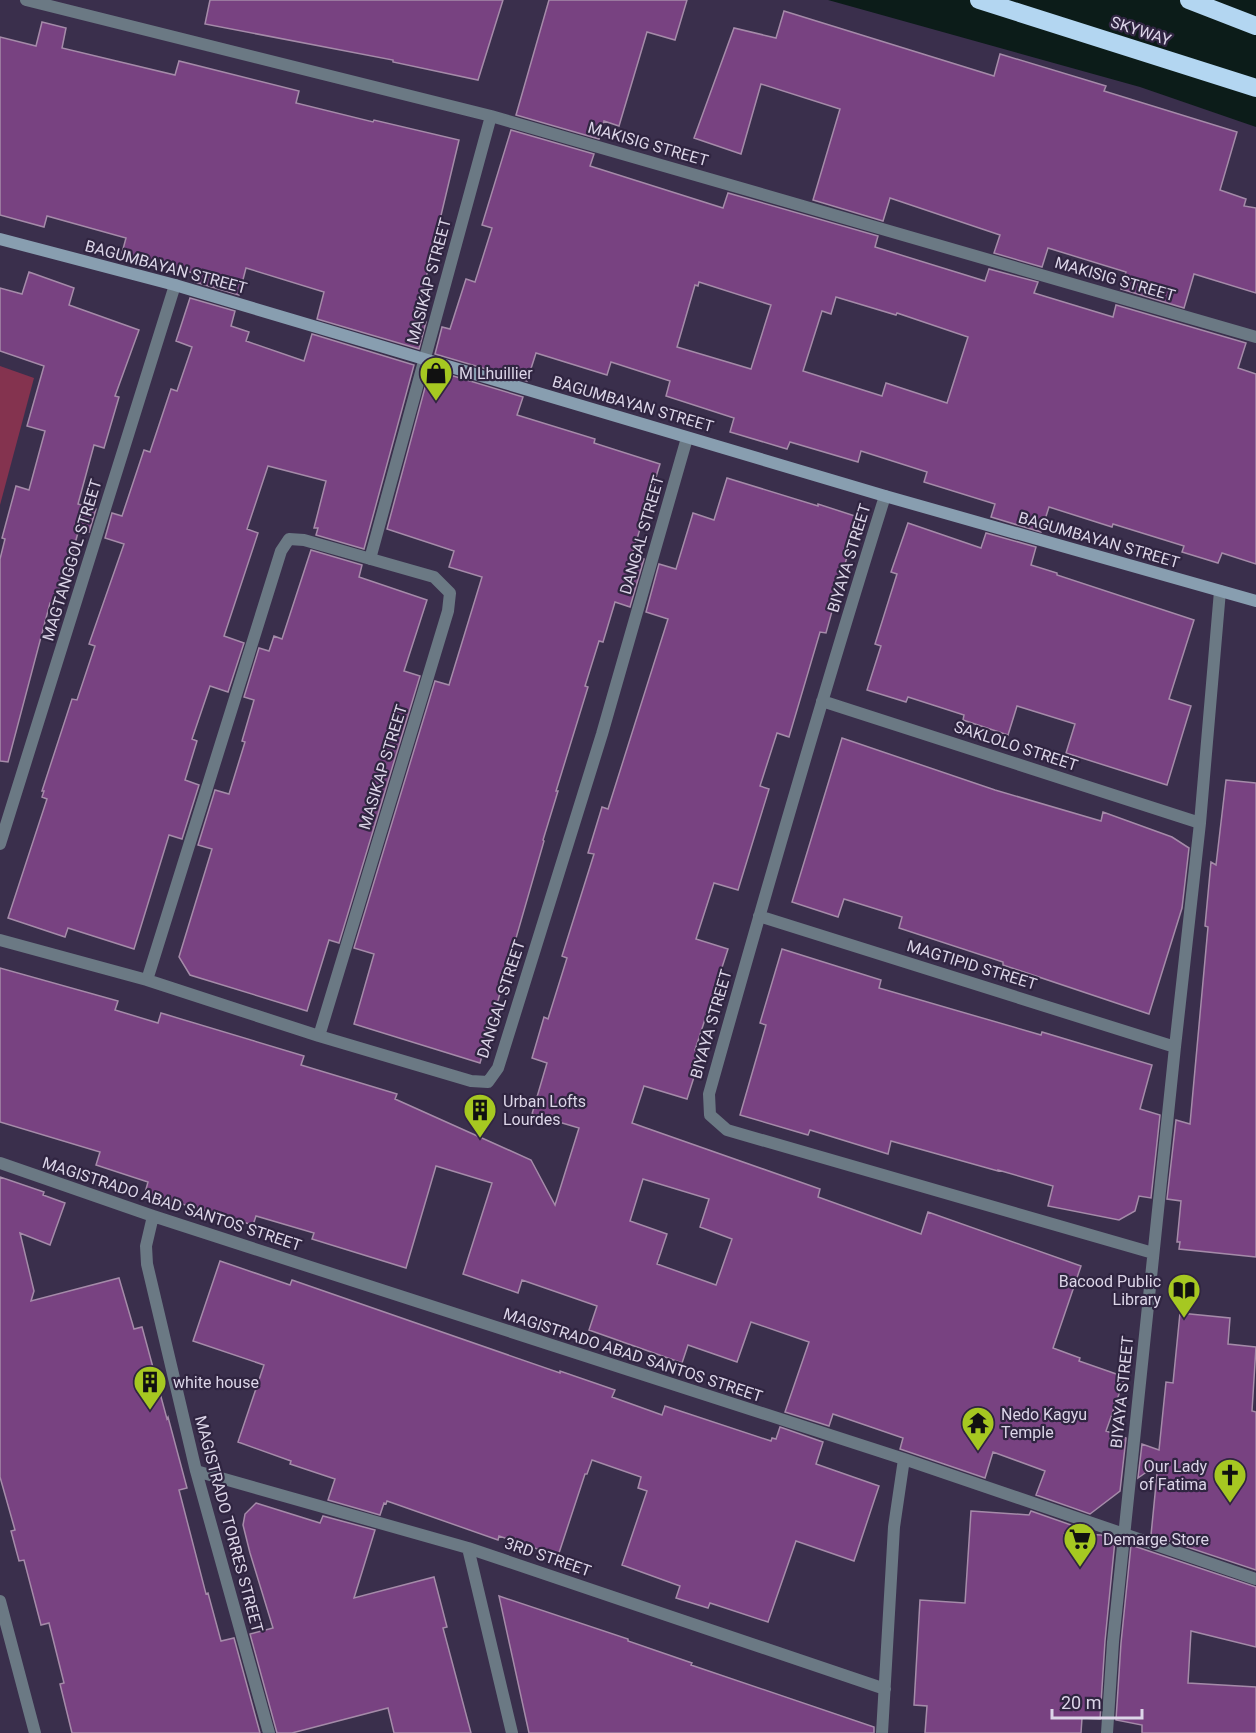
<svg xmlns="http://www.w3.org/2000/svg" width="1256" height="1733" viewBox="0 0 1256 1733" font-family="Roboto,sans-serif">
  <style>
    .green { fill: #84334f }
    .water { fill: #0c1c19 }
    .building { fill: #784281; stroke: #a58ba9; stroke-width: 1.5; fill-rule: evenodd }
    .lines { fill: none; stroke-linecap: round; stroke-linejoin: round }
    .street { stroke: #6b7984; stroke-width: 12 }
    .secondary { stroke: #889eb0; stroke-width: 12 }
    .highway { stroke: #b3d6f1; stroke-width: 18 }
    .labels { text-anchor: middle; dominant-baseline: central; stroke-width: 4.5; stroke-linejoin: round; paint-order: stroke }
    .street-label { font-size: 16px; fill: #dcd5e8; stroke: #302541 }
    .poi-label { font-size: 16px; fill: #dcd5e8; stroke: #302541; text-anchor: start }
  </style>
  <rect width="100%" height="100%" fill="#3a2f4c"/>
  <path class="green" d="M0 366 34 378 0 505Z"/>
  <path class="water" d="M828 0H1256V127L1140 87Z"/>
  <path class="building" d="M210 0H503L478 80 393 62V60L205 24Z
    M549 0H687L675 40 647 32 619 126 604 121 599 139 516 115Z
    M784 11 994 76 1000 54 1106 86 1104 91 1237 132 1220 190 1246 199 1244 206 1256 208V293L1194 274 1184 308 1121 289 1126 272 1048 248 1042 267 994 253 1000 235 890 198 883 221 813 200 840 109 761 84 741 154 694 138 734 28 776 38Z
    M42 22 66 28 62 48 175 75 179 61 299 91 296 103 373 122 374 120 459 140 416 320 426 322 419 349 317 319 324 292 246 268 239 295 195 282 197 274 122 253 126 238 47 216 44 227 0 215V37L36 46Z
    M511 130 594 154 590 166 723 208 728 193 878 236 875 247 985 281 989 269 1038 282 1034 293 1113 317 1116 305 1246 343 1238 368 1256 374V564L1222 553 1218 563 1182 552 1184 546 1113 524 1112 527 1049 507 1041 532 991 517 995 504 924 482 927 472 861 451 858 462 790 442 787 449 730 432 734 418 666 396 670 381 611 362 607 375 536 353 527 381 435 354 442 327 450 329 466 279 475 282 492 228 482 225ZM699 282 771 305 751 369 677 347 695 285 698 286ZM836 297 896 315 897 313 968 337 947 403 886 383 882 396 803 371 822 311 831 314Z
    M29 272 74 288 69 305 139 330 115 396 119 397 104 448 94 445 78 504 96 509 89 532 79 529 71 558 68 557 55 604 50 603 8 762 0 761V559L5 539 2 538 16 486 29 490 45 431 27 426 44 366 0 351V288L22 294Z
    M190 298 235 311 231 326 249 332 246 341 304 361 312 334 414 365 364 549 316 535 318 528H314L326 481 268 466 247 529 258 533 224 636 244 643 228 692 210 686 192 739 197 741 185 780 199 785 182 839 169 835 134 949 68 928 65 937 8 918 47 799 42 797 44 791H42L72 699 77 700 95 646 89 644 124 544 105 538 112 513 122 516 144 450 150 452 171 389 177 391 192 347 176 341Z
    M430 369 523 397 517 415 595 439 594 443 660 464 632 555 644 559 630 607 615 602 603 642 599 641 585 686 588 687 556 791H558L543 840 544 841 480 1063 354 1024 374 954 354 948 435 681 449 685 482 577 449 567 454 551 387 529Z
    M727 478 818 506V504L858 517 826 633 820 632 789 737 777 733 760 786 769 789 738 890 714 883 696 939 728 949 695 1050 702 1052 687 1099 644 1086 632 1123 820 1189 818 1197 921 1234 928 1212 1081 1266 1053 1348 1080 1358 1079 1361 1125 1377 1106 1431 1126 1438 1120 1491 1090 1514 1036 1495 1045 1471 993 1452 985 1478 900 1449 903 1438 833 1414 829 1426 785 1412 809 1342 751 1322 737 1362 688 1345 682 1363 589 1330 597 1306 522 1280 518 1293 463 1274 492 1183 436 1166 406 1268 312 1239 314 1233 256 1216 253 1225 145 1193 148 1182 96 1165 100 1152 0 1122V968L118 1001 115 1010 158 1023 161 1013 304 1056 301 1065 397 1094 395 1099 531 1160 555 1205 579 1128 532 1114 547 1063 532 1058 544 1017 548 1019 567 958 562 956 594 854 588 853 602 807 608 809 668 619 646 612 659 564 676 569 693 513 714 520ZM643 1179 709 1199 700 1227 732 1239 716 1285 657 1264 667 1234 630 1221Z
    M908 523 981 548 986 533 1036 547 1031 565 1057 573V575L1194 620 1169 699 1191 706 1167 785 1066 753 1075 724 1017 706 1008 735 963 720 964 715 908 697 906 702 867 690 881 646 875 644 897 574 891 572Z
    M311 550 362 565 359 577 427 600 404 671 420 676 339 943 329 940 307 1011 190 975 179 957 212 849 198 845 215 790 229 794 245 742 242 741 254 700 244 697 259 648 269 651 274 636 282 639Z
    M842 738 995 790 1101 821 1103 812 1172 837 1189 848 1182 908 1149 1014 1003 965V962L899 928 902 917 844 899 838 917 792 902Z
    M1226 780 1256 783V1257L1179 1249 1180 1242H1177L1181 1201 1167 1199 1176 1120 1190 1124 1208 927 1205 926 1211 862 1216 865Z
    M782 949 881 980 879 988 1041 1035 1042 1032 1152 1065 1140 1109 1160 1115 1151 1198 1139 1196 1135 1211 1119 1220 1048 1206 1053 1186 998 1170V1171L891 1141 888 1154 810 1130 808 1135 740 1115 766 1025 760 1023Z
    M0 1177 44 1192 43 1195 65 1203 50 1245 20 1233 34 1291 31 1301 119 1278 134 1329 142 1327 167 1419 168 1417 187 1488 179 1490 206 1594 208 1593 221 1641 234 1638 260 1733H72L60 1684 64 1683 49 1623 41 1625 24 1560 19 1561 11 1531 15 1530 0 1477Z
    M220 1261 290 1285 292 1280 560 1373V1371L615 1390 612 1397 662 1415 665 1406 771 1441 772 1438 776 1439 780 1427 823 1442 816 1464 879 1486 854 1561 796 1541 768 1622 710 1603 708 1608 676 1598 680 1586 622 1565 647 1491 638 1488 641 1477 592 1460 587 1474H585L558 1556 499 1536 498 1540 387 1501 386 1504 384 1503 380 1515 328 1500 335 1479 290 1464 291 1461 238 1442 264 1365 193 1341Z
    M1180 1313 1230 1318 1228 1344 1256 1347 1252 1411 1256 1412V1570L1151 1535 1158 1464 1138 1478 1142 1444 1159 1450 1166 1382 1173 1383Z
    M256 1503 320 1523 323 1516 375 1530 354 1598 434 1577 447 1627 443 1628 471 1733H394L388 1708 292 1733H277L250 1634 273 1628 250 1553 243 1525 245 1514Z
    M971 1511 1029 1515 1031 1511 1074 1526 1065 1533 1101 1535 1115 1540 1105 1641 1100 1719 1082 1718 1081 1733H925L927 1706 914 1705 920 1600 965 1603Z
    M1131 1545 1256 1587V1647L1191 1631 1188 1683 1256 1687V1733H1142V1725L1116 1720 1121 1643Z
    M499 1596 628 1639V1641L692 1663 691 1665 874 1727V1733H529Z"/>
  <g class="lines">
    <path class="street" d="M26 0 491 116 1256 337
      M885 496C823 694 765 894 709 1094L710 1115 727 1130 1153 1253
      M370 559 491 116
      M822 701 1200 823
      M0 844 175 285
      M759 916 1175 1047
      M0 940 147 980 319 1036 471 1081 488 1082 498 1068 602 734 687 438
      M147 980 281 551 289 539 304 540 434 577 450 593 448 611 319 1036
      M0 1163 153 1216 904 1459 1256 1579
      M153 1216 146 1246 147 1264 196 1471 269 1733
      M196 1471 468 1548 885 1689
      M468 1548 512 1733
      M0 1601 35 1733
      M882 1733 894 1527 904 1459
      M1107 1733 1113 1642 1175 1047 1200 823 1220 591"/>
    <path class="secondary" d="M0 239 175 285 885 496 1256 601"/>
    <path class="highway" d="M979 0 1256 88
      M1189 0 1256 26"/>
  </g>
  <defs>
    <g id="shop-pin" transform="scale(1.725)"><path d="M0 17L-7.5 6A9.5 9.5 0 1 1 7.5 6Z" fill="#a6c821" stroke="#302541"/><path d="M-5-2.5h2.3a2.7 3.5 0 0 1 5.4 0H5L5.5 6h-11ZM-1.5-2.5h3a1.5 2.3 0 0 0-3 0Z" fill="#111"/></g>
    <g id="building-pin" transform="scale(1.725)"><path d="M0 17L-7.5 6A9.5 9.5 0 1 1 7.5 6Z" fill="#a6c821" stroke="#302541"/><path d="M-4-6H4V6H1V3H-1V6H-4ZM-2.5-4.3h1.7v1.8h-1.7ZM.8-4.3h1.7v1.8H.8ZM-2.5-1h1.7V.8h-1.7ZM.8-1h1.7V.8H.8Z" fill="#111"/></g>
    <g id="library-pin" transform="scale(1.725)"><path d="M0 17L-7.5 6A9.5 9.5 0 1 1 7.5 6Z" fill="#a6c821" stroke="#302541"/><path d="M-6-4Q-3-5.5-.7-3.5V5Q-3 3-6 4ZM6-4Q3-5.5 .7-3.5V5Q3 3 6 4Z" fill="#111"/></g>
    <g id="temple-pin" transform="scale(1.725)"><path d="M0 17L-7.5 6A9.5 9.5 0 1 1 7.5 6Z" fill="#a6c821" stroke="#302541"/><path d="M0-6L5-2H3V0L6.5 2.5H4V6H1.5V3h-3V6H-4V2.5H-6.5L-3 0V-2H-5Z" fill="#111"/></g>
    <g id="church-pin" transform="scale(1.725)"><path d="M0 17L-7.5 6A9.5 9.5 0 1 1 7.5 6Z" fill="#a6c821" stroke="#302541"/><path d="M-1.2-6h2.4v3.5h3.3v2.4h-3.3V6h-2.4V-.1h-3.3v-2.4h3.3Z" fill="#111"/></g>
    <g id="supermarket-pin" transform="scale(1.725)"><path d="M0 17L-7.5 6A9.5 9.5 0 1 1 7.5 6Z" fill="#a6c821" stroke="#302541"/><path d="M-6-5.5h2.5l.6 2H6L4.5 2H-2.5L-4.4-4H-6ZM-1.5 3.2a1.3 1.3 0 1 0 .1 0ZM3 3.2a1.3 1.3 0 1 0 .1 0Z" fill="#111"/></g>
  </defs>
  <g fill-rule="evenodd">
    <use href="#shop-pin" x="436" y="373"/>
    <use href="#building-pin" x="480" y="1110"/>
    <use href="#library-pin" x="1184" y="1290"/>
    <use href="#building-pin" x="150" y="1382"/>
    <use href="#temple-pin" x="978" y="1423"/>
    <use href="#church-pin" x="1230" y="1475"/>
    <use href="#supermarket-pin" x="1080" y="1539"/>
  </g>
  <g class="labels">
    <g class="street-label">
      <text transform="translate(1141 31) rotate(18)">SKYWAY</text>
      <text transform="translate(648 144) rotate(16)">MAKISIG STREET</text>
      <text transform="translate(166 267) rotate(15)">BAGUMBAYAN STREET</text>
      <text transform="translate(1115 279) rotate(16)">MAKISIG STREET</text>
      <text transform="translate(429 281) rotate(-75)">MASIKAP STREET</text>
      <text transform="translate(633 404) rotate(16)">BAGUMBAYAN STREET</text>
      <text transform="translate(642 535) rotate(-74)">DANGAL STREET</text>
      <text transform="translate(1099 540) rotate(16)">BAGUMBAYAN STREET</text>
      <text transform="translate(849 558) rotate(-73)">BIYAYA STREET</text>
      <text transform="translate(72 560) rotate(-73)">MAGTANGGOL STREET</text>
      <text transform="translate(1016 746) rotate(18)">SAKLOLO STREET</text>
      <text transform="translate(383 767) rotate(-73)">MASIKAP STREET</text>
      <text transform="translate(972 965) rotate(17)">MAGTIPID STREET</text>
      <text transform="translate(501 999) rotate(-72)">DANGAL STREET</text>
      <text transform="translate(711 1024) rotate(-74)">BIYAYA STREET</text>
      <text transform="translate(172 1204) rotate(18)">MAGISTRADO ABAD SANTOS STREET</text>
      <text transform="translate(633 1355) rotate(18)">MAGISTRADO ABAD SANTOS STREET</text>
      <text transform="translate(1122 1392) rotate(-84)">BIYAYA STREET</text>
      <text transform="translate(229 1524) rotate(75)">MAGISTRADO TORRES STREET</text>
      <text transform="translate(548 1557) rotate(19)">3RD STREET</text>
    </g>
    <g class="poi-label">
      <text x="459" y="373">M Lhuillier</text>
      <text x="503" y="1101">Urban Lofts<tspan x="503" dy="18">Lourdes</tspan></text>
      <text x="1161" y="1281" text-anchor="end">Bacood Public<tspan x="1161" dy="18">Library</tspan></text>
      <text x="173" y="1382">white house</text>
      <text x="1001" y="1414">Nedo Kagyu<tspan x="1001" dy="18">Temple</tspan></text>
      <text x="1207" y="1466" text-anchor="end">Our Lady<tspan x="1207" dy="18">of Fatima</tspan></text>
      <text x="1103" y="1539">Demarge Store</text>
    </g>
  </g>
  <path d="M1052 1709v9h90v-9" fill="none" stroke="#dcd5e8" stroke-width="3"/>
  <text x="1061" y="1709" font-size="18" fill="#dcd5e8" stroke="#302541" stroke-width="4.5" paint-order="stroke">20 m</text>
</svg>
